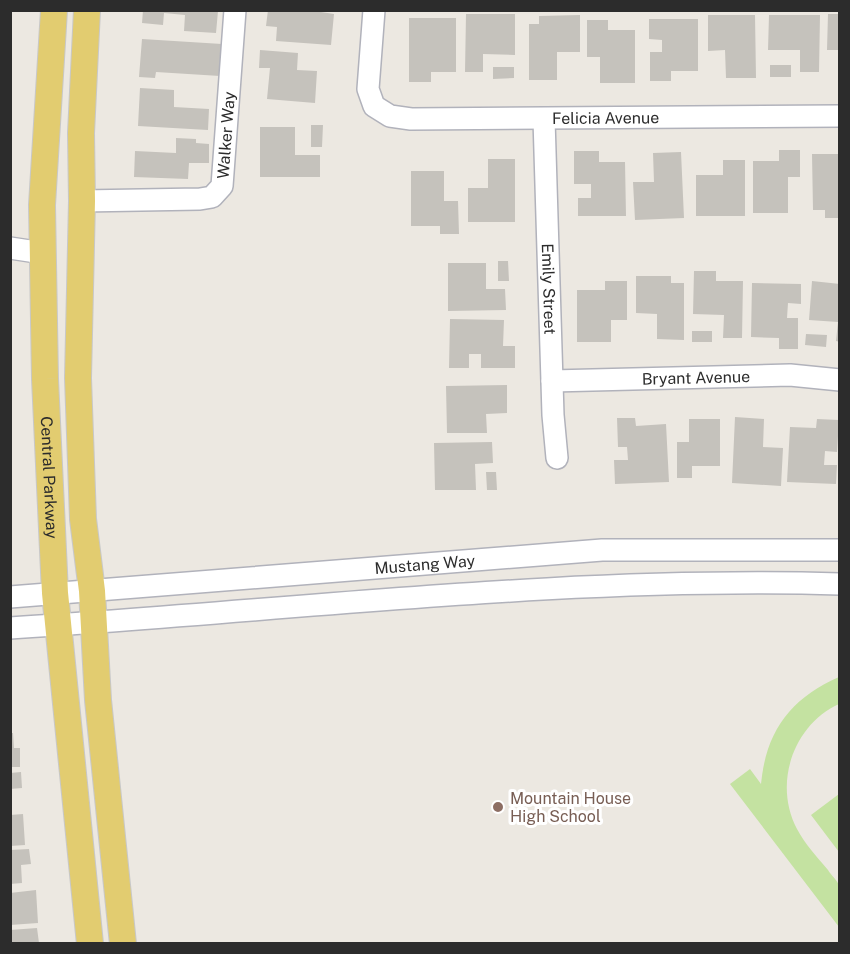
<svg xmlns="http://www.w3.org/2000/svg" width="850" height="954" viewBox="0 0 850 954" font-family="'Public Sans',sans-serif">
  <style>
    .pitch { fill: #c4e2a1 }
    .building { fill: #c5c2bc }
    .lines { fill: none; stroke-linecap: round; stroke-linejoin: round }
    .minor-casing { stroke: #b1b2bb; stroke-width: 24 }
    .major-casing { stroke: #c8c8c8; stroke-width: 28 }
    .minor { stroke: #fff; stroke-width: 21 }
    .major { stroke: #e2cc70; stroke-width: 26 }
    .education-dot { fill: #8d6e63; stroke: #fff; stroke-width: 2 }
    .labels { text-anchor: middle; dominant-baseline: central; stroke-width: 6; stroke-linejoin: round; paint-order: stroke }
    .street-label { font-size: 16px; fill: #2c2c2c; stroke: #fff }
    .education-label { font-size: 16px; fill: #785e54; stroke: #fff; text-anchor: start }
  </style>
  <rect width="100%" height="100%" fill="#ece8e1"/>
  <path class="pitch" d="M839 677V704C793 725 773 784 797 829 805 844 817 857 828 870 831 875 837 880 839 885 842 893 840 917 839 927L730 784 750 769 761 784C766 731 791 698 839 677Z
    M839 794V852L811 815Z"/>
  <path class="building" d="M143 10 218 11 216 33 184 31 185 15 164 13 163 25 142 23Z
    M268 10H308L334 14 331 45 276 41 277 27 266 26Z
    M466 14H515V55L483 54V72H465Z
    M828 14H840V50H827Z
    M580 15V52H557V80H529V24H539V16Z
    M708 15H755L756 78H726L725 50 708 51Z
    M769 15H820L819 72H800V50H768Z
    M409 18H456V72H431V82H409Z
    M649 19H698V71H671V81H650V52H662V40L649 39Z
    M587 20H608V30H635V83H600V57H587Z
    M142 39 222 44 220 76 156 72 155 78 139 77Z
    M260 50 298 53 297 70 317 71 315 103 267 99 270 68H259Z
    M770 65H791V77H770Z
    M493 67H514V78L493 79Z
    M140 88 174 90V107L209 109 208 130 138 126Z
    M311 125H323L322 147H311Z
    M260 127H295V155H320V177H260Z
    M176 138 196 139V143L209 144V163H189L188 179 134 177 135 151 176 153Z
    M779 150H800V177H788V213H753V161H779Z
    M574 151H599V162H625L626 216H578V198H591V184H574Z
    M681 152 684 218 635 220 633 182H654L653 153Z
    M812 154H840V218H825V210H813Z
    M488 159H515V222H468V188H488Z
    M723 160H745V216H696V175H723Z
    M411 171H444V201H458L459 234H440V226H411Z
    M498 261H508L509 281H498Z
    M448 263H486V289H505L506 310 448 311Z
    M694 271H716V281H743L742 338H723L724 315 693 314Z
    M636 276H671V283H684V340L657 339V314L636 313Z
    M605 281H627V320H611V342H577V290H605Z
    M812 281 840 284V342L836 341 838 322 809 320Z
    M752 283 801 284V304L788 303 787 318H798V349H779V338L751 337Z
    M450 319 504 320 503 346H515V368H481V354H469V368H449Z
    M692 331H712V342H692Z
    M806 334 827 335 826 347 805 345Z
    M507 385V413L486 414 487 433H447L446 386Z
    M735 417 764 419 763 447 783 448 781 486 732 483Z
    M617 418H635L636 426 666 424 669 482 615 484 614 460H628L627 447H618Z
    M689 419H720V466H692V478H677V442H689Z
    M817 419 839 420 837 452 825 451 824 465H837L836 484 787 482 790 427 816 428Z
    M492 442 493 463 475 464 476 490H435L434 443Z
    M486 472H496L497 490H487Z
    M10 733H13L14 748H20V767H10Z
    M21 772 22 788 10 789V773Z
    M23 814 25 845 10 846V815Z
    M29 849 31 864 21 865 22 883 10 884V850Z
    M36 890 38 923 10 925V893Z
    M37 928 39 943 10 944V930Z"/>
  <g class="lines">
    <g class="minor-casing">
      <g id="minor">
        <path id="s1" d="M374 10 368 89 374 106 390 116 411 119 840 116"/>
        <path id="s2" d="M544 119 553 415 557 458"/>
        <path id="s3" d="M82 201 200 199 212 197 222 186 235 10"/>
        <path d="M10 248 43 253"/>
        <path id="s4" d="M552 381 790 375 840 380"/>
        <path id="s5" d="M10 597 602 550H840"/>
        <path d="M10 628C287 611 562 576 840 584"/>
      </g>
    </g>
    <g class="major-casing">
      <g id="major">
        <path id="s6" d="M54 10 42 205 45 379 55 593 90 944"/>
        <path d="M87 10 81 133 82 201 78 378 83 519 92 591 98 700 123 944"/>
      </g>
    </g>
    <use href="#minor" class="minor"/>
    <use href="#major" class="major"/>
  </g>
  <circle class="education-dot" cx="498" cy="807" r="6"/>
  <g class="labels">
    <g class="street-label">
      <text stroke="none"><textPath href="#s1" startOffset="332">Felicia Avenue</textPath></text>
      <text stroke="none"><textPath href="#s3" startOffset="196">Walker Way</textPath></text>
      <text stroke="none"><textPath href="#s2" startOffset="170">Emily Street</textPath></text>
      <text stroke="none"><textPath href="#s4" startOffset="144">Bryant Avenue</textPath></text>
      <text stroke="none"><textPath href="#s6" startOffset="468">Central Parkway</textPath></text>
      <text stroke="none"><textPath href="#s5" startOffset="416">Mustang Way</textPath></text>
    </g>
    <g class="education-label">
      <text x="510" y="798">Mountain House<tspan x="510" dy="18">High School</tspan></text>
    </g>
  </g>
  <rect width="850" height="954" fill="none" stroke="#2c2c2c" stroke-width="24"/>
</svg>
